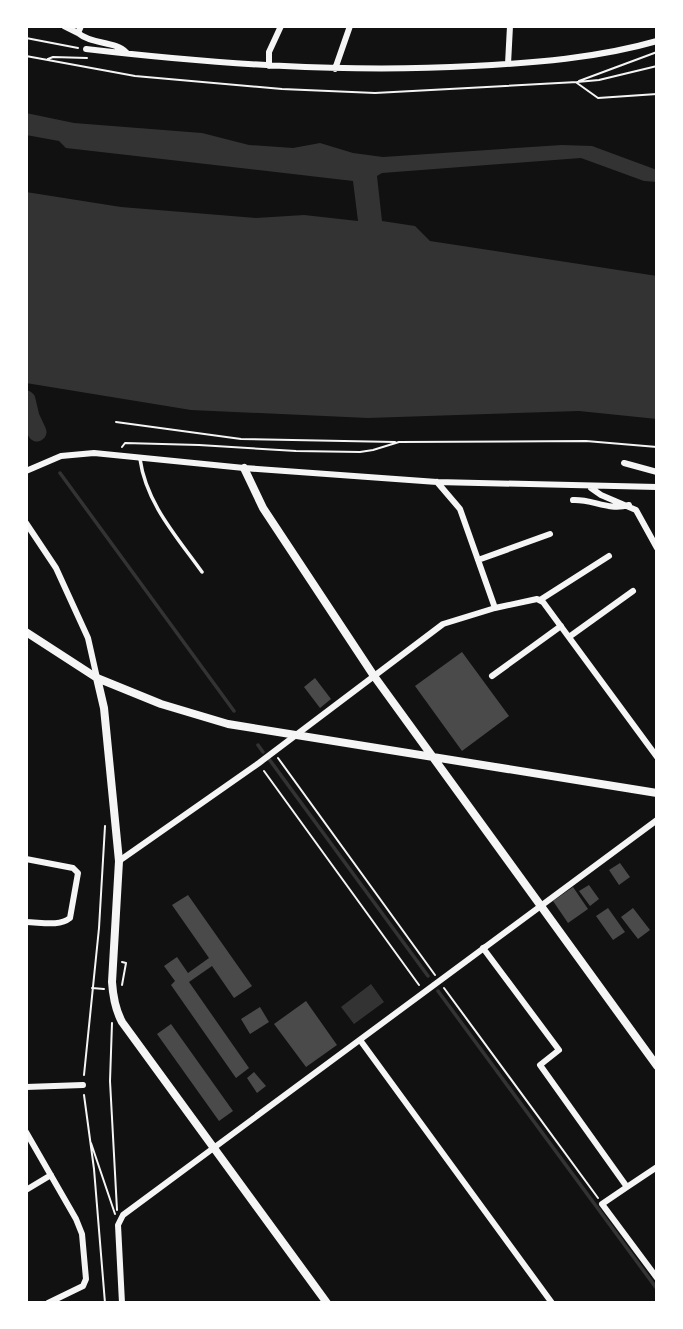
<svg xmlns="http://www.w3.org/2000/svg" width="683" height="1329" viewBox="0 0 683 1329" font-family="'IBM Plex Serif',serif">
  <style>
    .water { fill: #333 }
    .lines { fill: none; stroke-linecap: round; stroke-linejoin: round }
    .stream { stroke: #333; stroke-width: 3.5 }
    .river { stroke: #333; stroke-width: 19 }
    .building { fill: #4a4a4a }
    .path { stroke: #f5f5f5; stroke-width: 2 }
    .service { stroke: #f5f5f5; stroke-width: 3.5 }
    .minor { stroke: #f5f5f5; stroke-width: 6 }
    .tertiary { stroke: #f5f5f5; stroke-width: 8 }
  </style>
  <rect width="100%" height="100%" fill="#111"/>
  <path class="water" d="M26 113 74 123 202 133 249 145 293 148 320 143 353 153 383 157 562 145 592 146 657 170V182L644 181 581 158 382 173 377 176 382 221 415 226 430 241 657 276V419L579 411 368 418 191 410 26 383V192L121 207 256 218 304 215 358 221 353 181 66 148 59 141 26 135Z
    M371 984 384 1002 354 1024 341 1007Z"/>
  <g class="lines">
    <path class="stream" d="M60 473 234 711
      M258 745 263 752
      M269 759 428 976
      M438 991 657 1289"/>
    <path class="river" d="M26 400 30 417 37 432"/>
  </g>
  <path class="building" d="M462 652 509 716 462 751 415 686Z
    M315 678 331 699 320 708 304 687Z
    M620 863 630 877 619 885 609 870Z
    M589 885 599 899 590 906 579 891Z
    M573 887 588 909 568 923 553 901Z
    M188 895 252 986 234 998 212 966 189 982 249 1068 236 1078 171 985 175 981 164 966 177 957 188 973 209 958 172 905Z
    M608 908 625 932 613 940 596 916Z
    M633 908 650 930 638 939 621 917Z
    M306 1001 337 1045 306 1067 274 1024Z
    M260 1007 269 1022 250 1034 241 1019Z
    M171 1024 233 1111 219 1121 157 1034Z
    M254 1072 266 1086 257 1093 247 1078Z"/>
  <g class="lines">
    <path class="path" d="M26 38 78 48
      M26 56 135 76 282 89 375 93 577 82 599 80 657 66
      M48 59 53 57 87 58
      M579 81 657 52
      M577 83 598 98 657 94
      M116 422 241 439 395 442
      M122 447 125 443 199 445 296 451 360 452 373 450 399 442 586 441 657 447
      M278 758 435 975
      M264 771 419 985
      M122 985 126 963 122 962
      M92 988 104 989
      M444 988 598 1198
      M112 1023 110 1081 117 1210
      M84 1075 99 928 105 826
      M84 1095 94 1169 105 1303
      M91 1143 115 1214"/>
    <path class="service" d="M140 459C146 503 177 537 202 572"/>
    <path class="minor" d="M64 26 78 33
      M81 26 78 33C92 45 114 40 127 53
      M86 49C215 64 343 73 473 66 534 63 598 58 657 41
      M508 64 510 26
      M269 66V52L281 26
      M335 69 350 26
      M624 463 657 472
      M26 471 61 456 94 453 244 468 437 482 657 487
      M437 482 460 509 495 608
      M591 488 601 495 636 510 657 548
      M573 500C593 499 608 511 629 505
      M26 523 56 568 88 638 97 678
      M478 560 550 534
      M540 600 609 556
      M569 637 633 591
      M492 676 561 626
      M26 859 73 868 78 873 70 918C59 927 40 922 26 922
      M119 861 259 763 443 624 495 608 537 599 543 602 657 757
      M483 948 559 1050 540 1065 627 1187 602 1204 657 1278
      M360 1040 552 1303
      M26 1087 83 1085
      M26 1132 76 1219 82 1234 86 1279 83 1286 48 1303
      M627 1187 657 1167
      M26 1190 51 1175
      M122 1303 118 1225 123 1215 657 820"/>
    <path class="tertiary" d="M244 468 263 508 374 676 657 1066
      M26 632 97 678 161 704 228 724 657 793
      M97 678 104 708 119 861 112 982C113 997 115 1009 122 1022L327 1303"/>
  </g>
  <rect width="683" height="1329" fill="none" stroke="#ffffff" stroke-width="56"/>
</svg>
